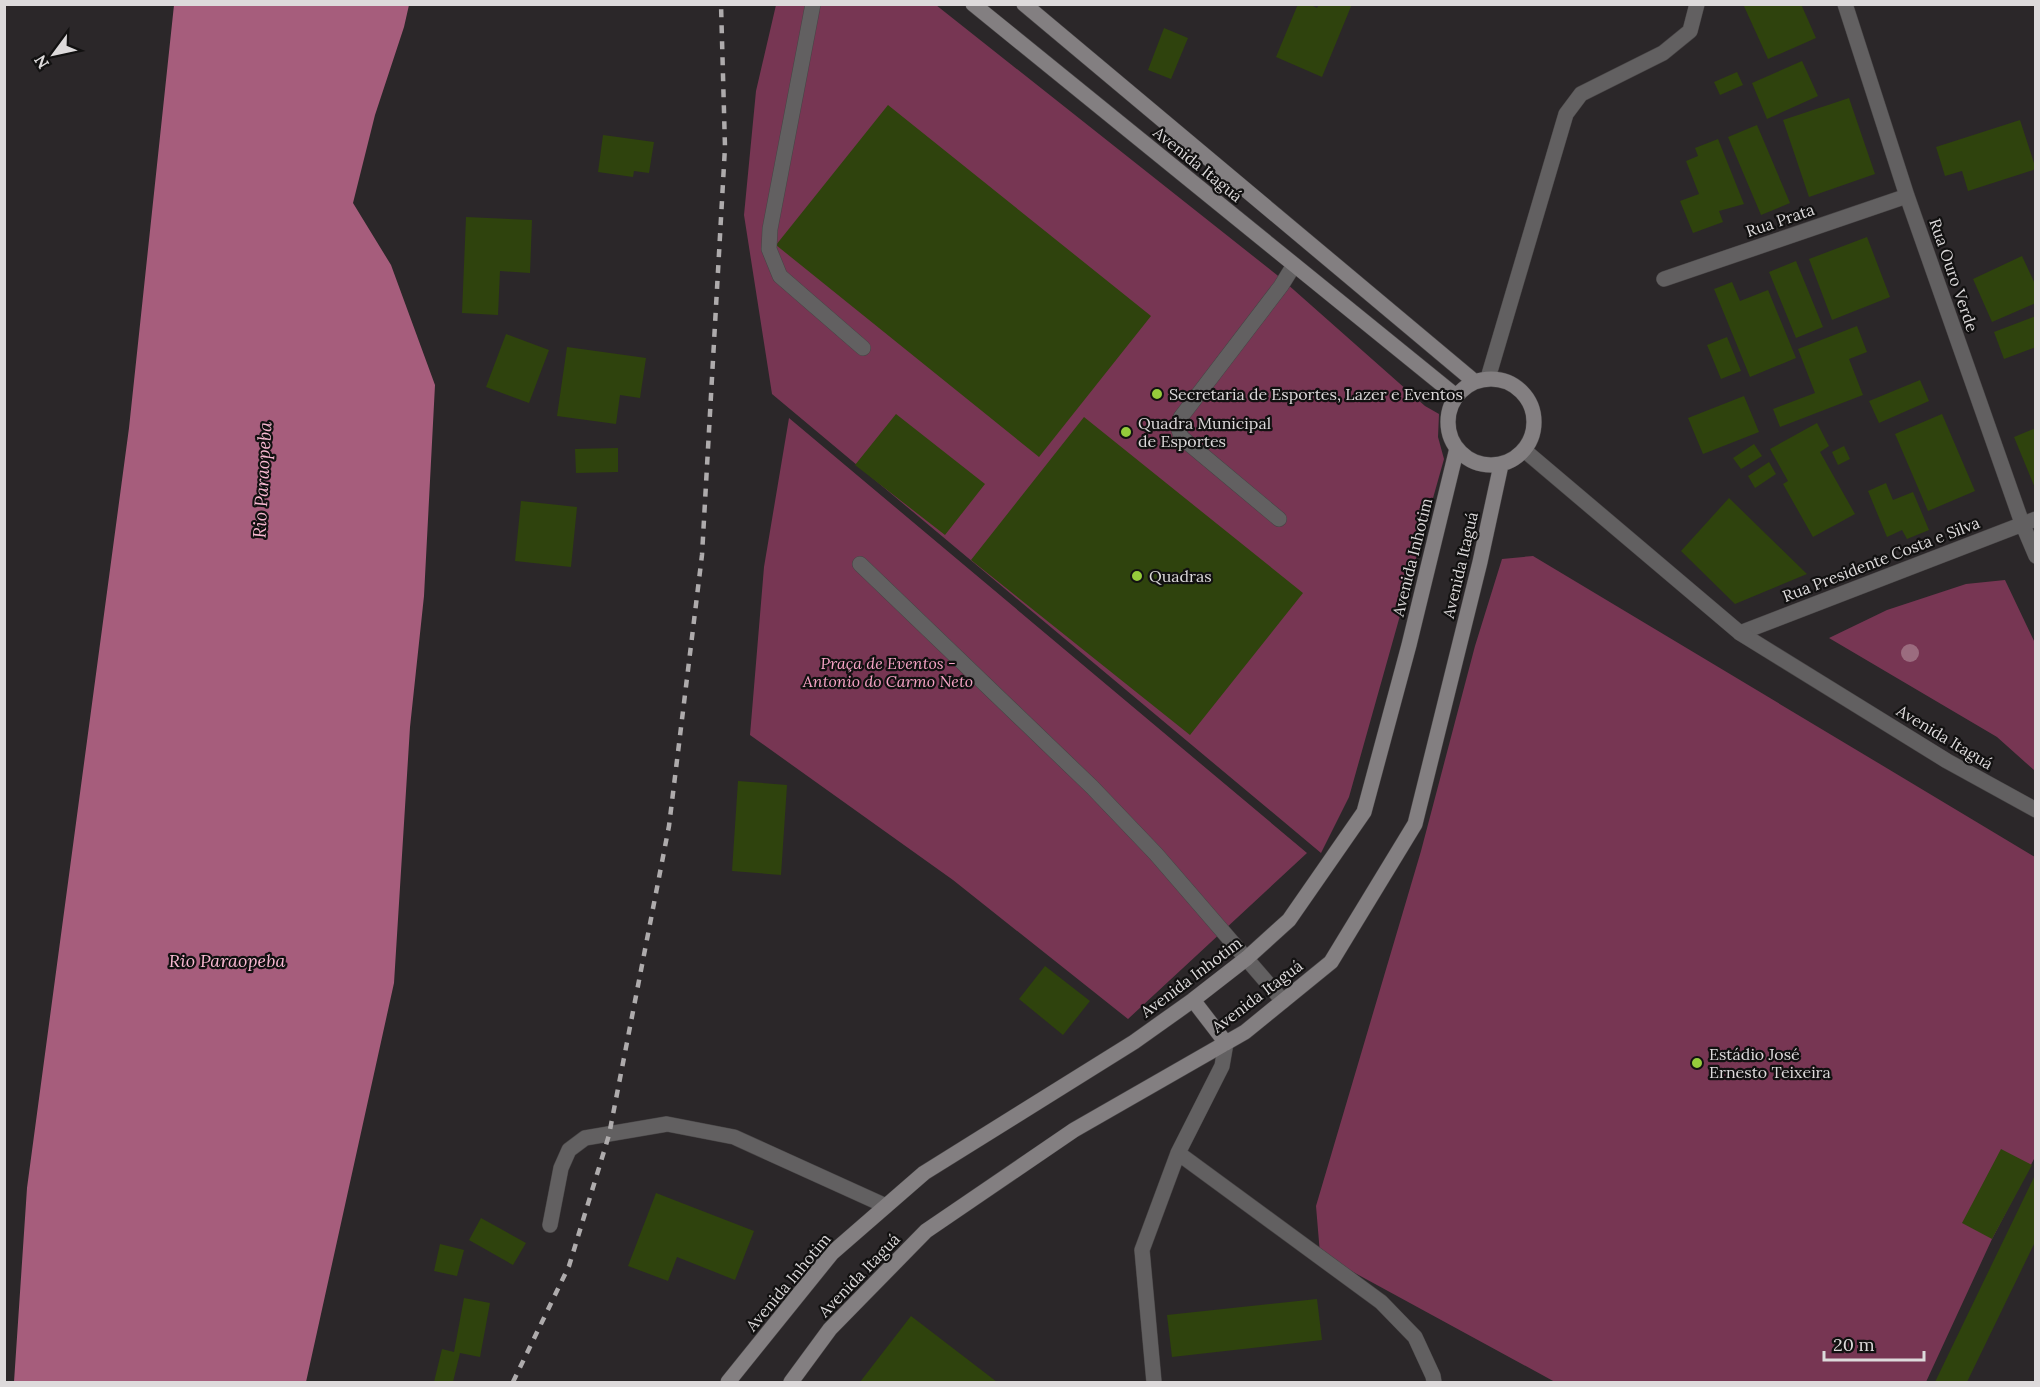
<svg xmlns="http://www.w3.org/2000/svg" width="2040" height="1387" viewBox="0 0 2040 1387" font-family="Lora,serif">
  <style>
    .green { fill: #773653 }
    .water { fill: #a65d7c }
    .building { fill: #2f430d }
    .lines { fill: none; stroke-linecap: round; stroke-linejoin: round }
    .service-casing { stroke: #474445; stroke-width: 16 }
    .minor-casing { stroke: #474445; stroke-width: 16 }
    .tertiary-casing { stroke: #474445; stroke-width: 16 }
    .secondary-casing { stroke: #474445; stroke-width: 16 }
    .service { stroke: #626061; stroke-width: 15 }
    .minor { stroke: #626061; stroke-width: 15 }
    .tertiary { stroke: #626061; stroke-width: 15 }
    .secondary { stroke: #837f81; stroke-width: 15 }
    .rail { stroke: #aeabac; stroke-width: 4.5; stroke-dasharray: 8 8; stroke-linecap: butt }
    .tree { fill: #9b6c7f }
    .poi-dot { fill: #95cc3b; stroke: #121111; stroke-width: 2 }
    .labels { text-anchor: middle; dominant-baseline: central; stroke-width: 4.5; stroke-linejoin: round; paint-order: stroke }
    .street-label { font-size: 16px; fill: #dddadb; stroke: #121111 }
    .poi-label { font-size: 16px; fill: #dddadb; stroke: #121111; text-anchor: start }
    .park-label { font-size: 16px; font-style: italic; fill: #f7a4c6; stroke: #121111 }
    .water-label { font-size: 18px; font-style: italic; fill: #f9b9d2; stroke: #121111 }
  </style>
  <rect width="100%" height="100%" fill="#2b2729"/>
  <path class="green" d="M776 5H936L1277 275 1425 406 1439 414 1438 437 1444 459 1349 797 1321 853 772 394 744 215 756 91Z
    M789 418 1307 853 1128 1019 953 880 750 735 764 567Z
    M1533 556 2035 857V1157L1992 1239 1926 1382H1555L1320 1254 1316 1206 1421 851 1475 646 1502 559Z
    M2005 580 2035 643V771L1997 737 1829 638 1887 610 1966 584Z"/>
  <path class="water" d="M174 5H409L404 27 375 115 353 203 391 265 435 385 424 596 410 727 394 983 306 1382H14L27 1188 129 428Z"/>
  <path class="building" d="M1298 4H1309L1317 8 1319 4H1352L1322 77 1276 57Z
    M1743 4H1801L1816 38 1768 59Z
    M1164 28 1188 38 1171 79 1148 70Z
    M1802 61 1818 96 1767 119 1752 83Z
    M1737 72 1743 85 1720 95 1714 82Z
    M1849 98 1875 174 1809 197 1783 120Z
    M888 105 1151 316 1039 457 776 245Z
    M2020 120 2036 169 1968 191 1962 171 1945 176 1936 147Z
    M1757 125 1790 203 1761 215 1728 137Z
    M603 135 654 142 649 173 634 171 633 177 598 172Z
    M1718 139 1744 204 1719 211 1723 222 1693 233 1680 201 1699 194 1686 161 1698 156 1695 148Z
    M466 217 532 220 530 273 500 271 498 315 462 313Z
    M1867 237 1890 297 1832 320 1809 259Z
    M2022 256 2036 286V303L1992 322 1973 279Z
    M1796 261 1823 327 1796 338 1769 272Z
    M1732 282 1740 301 1768 290 1796 358 1750 377 1714 289Z
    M2036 316V347L2004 359 1994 332Z
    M1857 326 1867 352 1849 359 1863 395 1780 427 1773 409 1815 393 1798 349Z
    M506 334 549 350 529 403 486 387Z
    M1727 337 1741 371 1721 379 1707 345Z
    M567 347 646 358 640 398 620 395 616 424 557 416Z
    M1920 380 1929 401 1879 423 1869 401Z
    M1744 396 1759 432 1703 454 1688 418Z
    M896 414 985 484 945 535 855 465Z
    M1942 414 1975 491 1928 511 1895 434Z
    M1084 417 1303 593 1190 735 971 560Z
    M1817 423 1829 446 1820 452 1855 514 1813 537 1783 484 1788 481 1770 449Z
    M2036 428V488H2035L2014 437Z
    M1754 444 1762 456 1741 469 1733 458Z
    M1844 446 1850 459 1838 465 1832 452Z
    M618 448V472L576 473 575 449Z
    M1769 462 1776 474 1755 488 1748 476Z
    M1886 483 1893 500 1913 492 1929 530 1907 539 1902 530 1887 537 1868 491Z
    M1729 498 1807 574 1735 604 1681 551Z
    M521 501 577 507 571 567 515 561Z
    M738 781 787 785 781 875 732 871Z
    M1045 966 1090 1001 1063 1035 1019 999Z
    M2001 1149 2032 1165 1992 1239 1962 1223Z
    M2036 1173V1240L1967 1382H1935Z
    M656 1193 754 1231 735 1280 677 1257 668 1281 628 1266Z
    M481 1218 526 1243 513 1265 469 1240Z
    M440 1244 464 1250 457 1276 434 1271Z
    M464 1298 490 1303 480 1357 460 1353 453 1382H434L442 1349 454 1352Z
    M1317 1299 1322 1340 1172 1357 1167 1315Z
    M911 1316 997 1382H860Z"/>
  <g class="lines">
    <g class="service-casing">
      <path id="service" d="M813 4 770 229 769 249 780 276 863 348
        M1488 378 1566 114 1581 94 1663 53 1690 31 1697 4
        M1279 519 1181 437 1178 426 1181 417 1281 286 1294 265
        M860 564 1092 787 1156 854 1283 1001
        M1178 1153 1381 1302 1415 1337 1433 1376 1434 1382
        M1154 1382 1142 1250 1178 1153 1222 1066 1226 1043"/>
    </g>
    <g class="minor-casing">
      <path id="minor" d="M1845 4 1907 196 2022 523 2036 556
        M1664 279 1907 196
        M1740 633 2036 519
        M550 1225 561 1168 569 1150 585 1138 667 1124 734 1137 886 1206"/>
    </g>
    <g class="tertiary-casing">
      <path id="tertiary" d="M1524 450 1740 633 1947 761 2036 810"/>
    </g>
    <g class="secondary-casing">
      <path id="secondary" d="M973 4 1456 396
        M1024 4 1475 382
        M1448 422a43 43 0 1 1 86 0a43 43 0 1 1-86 0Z
        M1193 1000 1226 1043
        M728 1382 832 1253 924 1173 1134 1042 1193 1000 1247 958 1289 920 1364 812 1409 645 1457 448
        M791 1382 830 1329 926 1231 1074 1130 1245 1032 1331 962 1415 824 1480 562 1501 465"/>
    </g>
    <use href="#service" class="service"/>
    <use href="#minor" class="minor"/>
    <use href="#tertiary" class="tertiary"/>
    <use href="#secondary" class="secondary"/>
    <path class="rail" d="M513 1382 569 1266 609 1135 669 826 702 555 725 147 721 4"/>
  </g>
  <circle class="tree" cx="1910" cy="653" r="9"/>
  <g class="poi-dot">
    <circle cx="1157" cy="394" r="6"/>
    <circle cx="1126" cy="432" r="6"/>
    <circle cx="1137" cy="576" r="6"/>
    <circle cx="1697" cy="1063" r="6"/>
  </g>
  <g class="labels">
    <g class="street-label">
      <text transform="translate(1198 164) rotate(39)">Avenida Itaguá</text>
      <text transform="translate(1780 220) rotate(-19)">Rua Prata</text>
      <text transform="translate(1954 275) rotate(71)">Rua Ouro Verde</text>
      <text transform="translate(1412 557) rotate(-76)">Avenida Inhotim</text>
      <text transform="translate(1881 559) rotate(-21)">Rua Presidente Costa e Silva</text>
      <text transform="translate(1460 565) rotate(-77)">Avenida Itaguá</text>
      <text transform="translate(1945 737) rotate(31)">Avenida Itaguá</text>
      <text transform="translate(1191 977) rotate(-37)">Avenida Inhotim</text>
      <text transform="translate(1257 996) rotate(-37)">Avenida Itaguá</text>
      <text transform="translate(859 1275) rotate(-46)">Avenida Itaguá</text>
      <text transform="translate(788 1282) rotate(-50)">Avenida Inhotim</text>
    </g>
    <g class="poi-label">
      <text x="1169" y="394">Secretaria de Esportes, Lazer e Eventos</text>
      <text x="1138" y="423">Quadra Municipal<tspan x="1138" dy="18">de Esportes</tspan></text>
      <text x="1149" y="576">Quadras</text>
      <text x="1709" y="1054">Estádio José<tspan x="1709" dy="18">Ernesto Teixeira</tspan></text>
    </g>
    <g class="park-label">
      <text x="888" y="663">Praça de Eventos -<tspan x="888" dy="18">Antonio do Carmo Neto</tspan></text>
    </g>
    <g class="water-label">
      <text transform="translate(262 480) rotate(-87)">Rio Paraopeba</text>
      <text x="227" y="960">Rio Paraopeba</text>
    </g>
  </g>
  <rect width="2040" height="1387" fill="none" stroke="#dddadb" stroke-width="12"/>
  <g transform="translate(54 54) rotate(237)" stroke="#121111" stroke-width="4.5" paint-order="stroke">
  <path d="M0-4.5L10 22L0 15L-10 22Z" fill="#dddadb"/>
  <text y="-9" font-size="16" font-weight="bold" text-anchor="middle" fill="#dddadb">N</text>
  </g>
  <path d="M1824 1351v9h100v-9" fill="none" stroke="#dddadb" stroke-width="3"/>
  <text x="1833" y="1351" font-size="18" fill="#dddadb" stroke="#121111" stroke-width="4.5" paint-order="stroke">20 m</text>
</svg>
